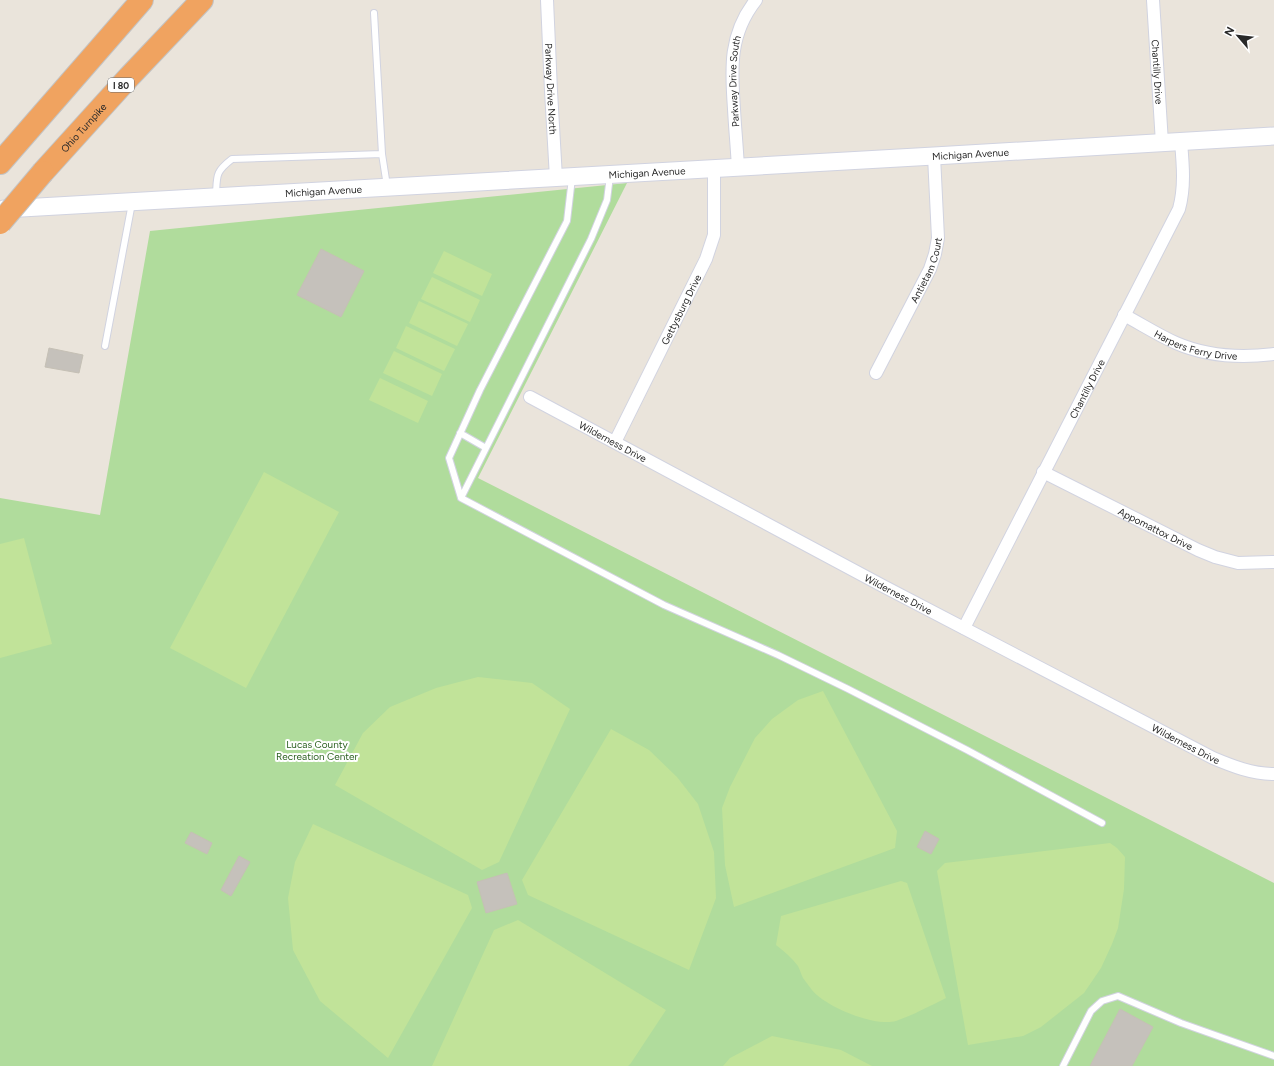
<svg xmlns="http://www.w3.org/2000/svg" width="1274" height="1066" viewBox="0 0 1274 1066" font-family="Figtree,sans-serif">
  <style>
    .green { fill: #b0dc9c }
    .pitch { fill: #c1e399 }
    .building { fill: #c5c1bb; stroke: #c5c0b5 }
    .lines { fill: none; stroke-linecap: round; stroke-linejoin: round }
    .lane-casing { stroke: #d1d3e0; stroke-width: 8 }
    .street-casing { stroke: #d1d3e0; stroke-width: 14 }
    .secondary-casing { stroke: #d1d3e0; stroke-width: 19 }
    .highway-casing { stroke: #c3c3c3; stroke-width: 24 }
    .lane { stroke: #fff; stroke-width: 6 }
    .street { stroke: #fff; stroke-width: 12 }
    .secondary { stroke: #fff; stroke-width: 17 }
    .highway { stroke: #f0a360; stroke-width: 22 }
    .highway-bridge-casing { stroke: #c3c3c3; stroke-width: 24; stroke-linecap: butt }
    .highway-bridge { stroke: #f0a360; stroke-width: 22 }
    .labels { text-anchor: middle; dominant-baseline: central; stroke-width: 4; stroke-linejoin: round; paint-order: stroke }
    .shield { fill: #fff; stroke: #696969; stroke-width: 1 }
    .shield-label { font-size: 9px; font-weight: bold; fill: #292929 }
    .street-label { font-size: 10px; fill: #292929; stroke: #fff }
    .park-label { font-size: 10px; fill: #2a5f1f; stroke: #fff }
  </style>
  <rect width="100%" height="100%" fill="#eae4db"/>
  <path class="green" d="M627 183 478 478 1274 883V1066H0V498L100 515 150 231Z"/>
  <path class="pitch" d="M444 251 492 274 482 296 433 273Z
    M432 277 480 300 470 322 421 299Z
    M419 301 468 324 457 346 409 323Z
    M406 326 455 349 444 371 396 348Z
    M394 351 442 374 432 396 383 373Z
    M380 378 428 401 418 423 369 400Z
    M264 472 339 512 246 688 170 648Z
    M24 538 52 644 0 658V544Z
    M478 677 532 683 570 709 499 862 482 870 335 785 363 733 390 707 436 688Z
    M823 691 897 831 895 848 734 907 725 865 722 808 730 787 755 738 772 719 798 700Z
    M611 729 649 750 677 777 698 804 714 852 716 898 689 970 528 895 522 880Z
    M313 824 468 895 472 908 388 1058 320 1001 293 950 288 898 295 862Z
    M1110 843 1117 848 1125 857 1124 889 1118 928 1112 944 1101 968 1084 993 1041 1027 1023 1036 968 1045 937 871 945 863Z
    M901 881 907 883 946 998C930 1006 913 1015 896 1021 874 1027 826 1007 812 990 809 986 806 982 803 978 801 974 800 970 798 966 792 958 784 951 776 945L781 916Z
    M518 920 666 1010 631 1063 628 1066H432L494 930Z
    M772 1036 841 1050 872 1066H723L730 1058Z"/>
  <path class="building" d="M321 249 364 271 341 317 297 295Z
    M49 348 83 355 79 373 45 367Z
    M925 831 939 839 931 854 917 847Z
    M191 832 212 843 207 854 185 843Z
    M239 856 250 862 231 896 221 890Z
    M507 873 517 904 486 913 477 882Z
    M1120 1009 1153 1027 1132 1066H1090Z"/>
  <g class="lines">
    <g class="lane-casing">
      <path id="lane" d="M382 154 387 186
        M572 178 567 221 480 390 449 458 461 498 664 605 778 655 848 689 967 750 1102 823
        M216 195C217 176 215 172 232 159L382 154 374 13
        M105 346 132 203
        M460 433 486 448
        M461 498 591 239 607 200 610 176
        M1063 1066 1091 1011 1102 1001 1118 996 1181 1023 1274 1056"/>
    </g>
    <g class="street-casing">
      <g id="street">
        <path id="s1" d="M547 0 551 91 556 178"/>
        <path id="s2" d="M1153 0 1162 143"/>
        <path id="s3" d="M738 168C737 148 735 128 734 109 731 68 729 34 756 0"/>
        <path id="s4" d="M1124 315C1141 324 1158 335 1176 343 1206 356 1242 358 1274 354"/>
        <path id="s5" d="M876 373 930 269 935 254 938 238 934 156"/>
        <path id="s6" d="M530 397 883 586 1213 758C1232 766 1252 774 1274 774"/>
        <path id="s7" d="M615 442 706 259 714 235V169"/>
        <path id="s8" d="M1043 472 1198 550 1215 557 1238 563 1274 562"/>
        <path id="s9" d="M964 628 1179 209C1185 187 1183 165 1181 142"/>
      </g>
    </g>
    <g class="secondary-casing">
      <g id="secondary">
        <path id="s10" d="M4 209 934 156 1274 136"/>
      </g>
    </g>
    <g class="highway-casing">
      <g id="highway">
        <path d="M0 163 142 0"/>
        <path id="s11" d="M43 172 129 77 202 0"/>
      </g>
    </g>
    <use href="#lane" class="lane"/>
    <use href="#street" class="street"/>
    <use href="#secondary" class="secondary"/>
    <use href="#highway" class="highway"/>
    <g class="highway-bridge-casing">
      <path id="highway-bridge" d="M0 223 43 172"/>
    </g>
    <use href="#highway-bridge" class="highway-bridge"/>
  </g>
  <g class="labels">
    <rect class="shield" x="108" y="78" width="26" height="14" rx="3"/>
    <g class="shield-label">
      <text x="121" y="85">I 80</text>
    </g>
    <g class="street-label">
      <text stroke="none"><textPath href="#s2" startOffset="72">Chantilly Drive</textPath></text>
      <text stroke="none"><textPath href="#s3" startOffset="87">Parkway Drive South</textPath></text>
      <text stroke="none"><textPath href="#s1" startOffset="89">Parkway Drive North</textPath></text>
      <text stroke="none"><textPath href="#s11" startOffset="60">Ohio Turnpike</textPath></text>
      <text stroke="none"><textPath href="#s10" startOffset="968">Michigan Avenue</textPath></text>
      <text stroke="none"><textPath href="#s10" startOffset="644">Michigan Avenue</textPath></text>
      <text stroke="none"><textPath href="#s10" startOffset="320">Michigan Avenue</textPath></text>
      <text stroke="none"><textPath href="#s5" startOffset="115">Antietam Court</textPath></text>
      <text stroke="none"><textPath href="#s7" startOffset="148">Gettysburg Drive</textPath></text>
      <text stroke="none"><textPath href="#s4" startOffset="79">Harpers Ferry Drive</textPath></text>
      <text stroke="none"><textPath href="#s9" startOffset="269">Chantilly Drive</textPath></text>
      <text stroke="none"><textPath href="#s6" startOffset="94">Wilderness Drive</textPath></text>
      <text stroke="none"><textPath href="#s8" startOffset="126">Appomattox Drive</textPath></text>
      <text stroke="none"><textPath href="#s6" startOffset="418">Wilderness Drive</textPath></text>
      <text stroke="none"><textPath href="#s6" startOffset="742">Wilderness Drive</textPath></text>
    </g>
    <g class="park-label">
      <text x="317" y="744">Lucas County<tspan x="317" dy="12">Recreation Center</tspan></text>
    </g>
  </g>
  <g transform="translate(1238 36) rotate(298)" stroke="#ffffff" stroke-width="3" paint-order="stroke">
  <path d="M0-3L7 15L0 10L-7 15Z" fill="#292929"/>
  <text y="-6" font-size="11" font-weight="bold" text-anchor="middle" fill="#292929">N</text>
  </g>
</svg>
